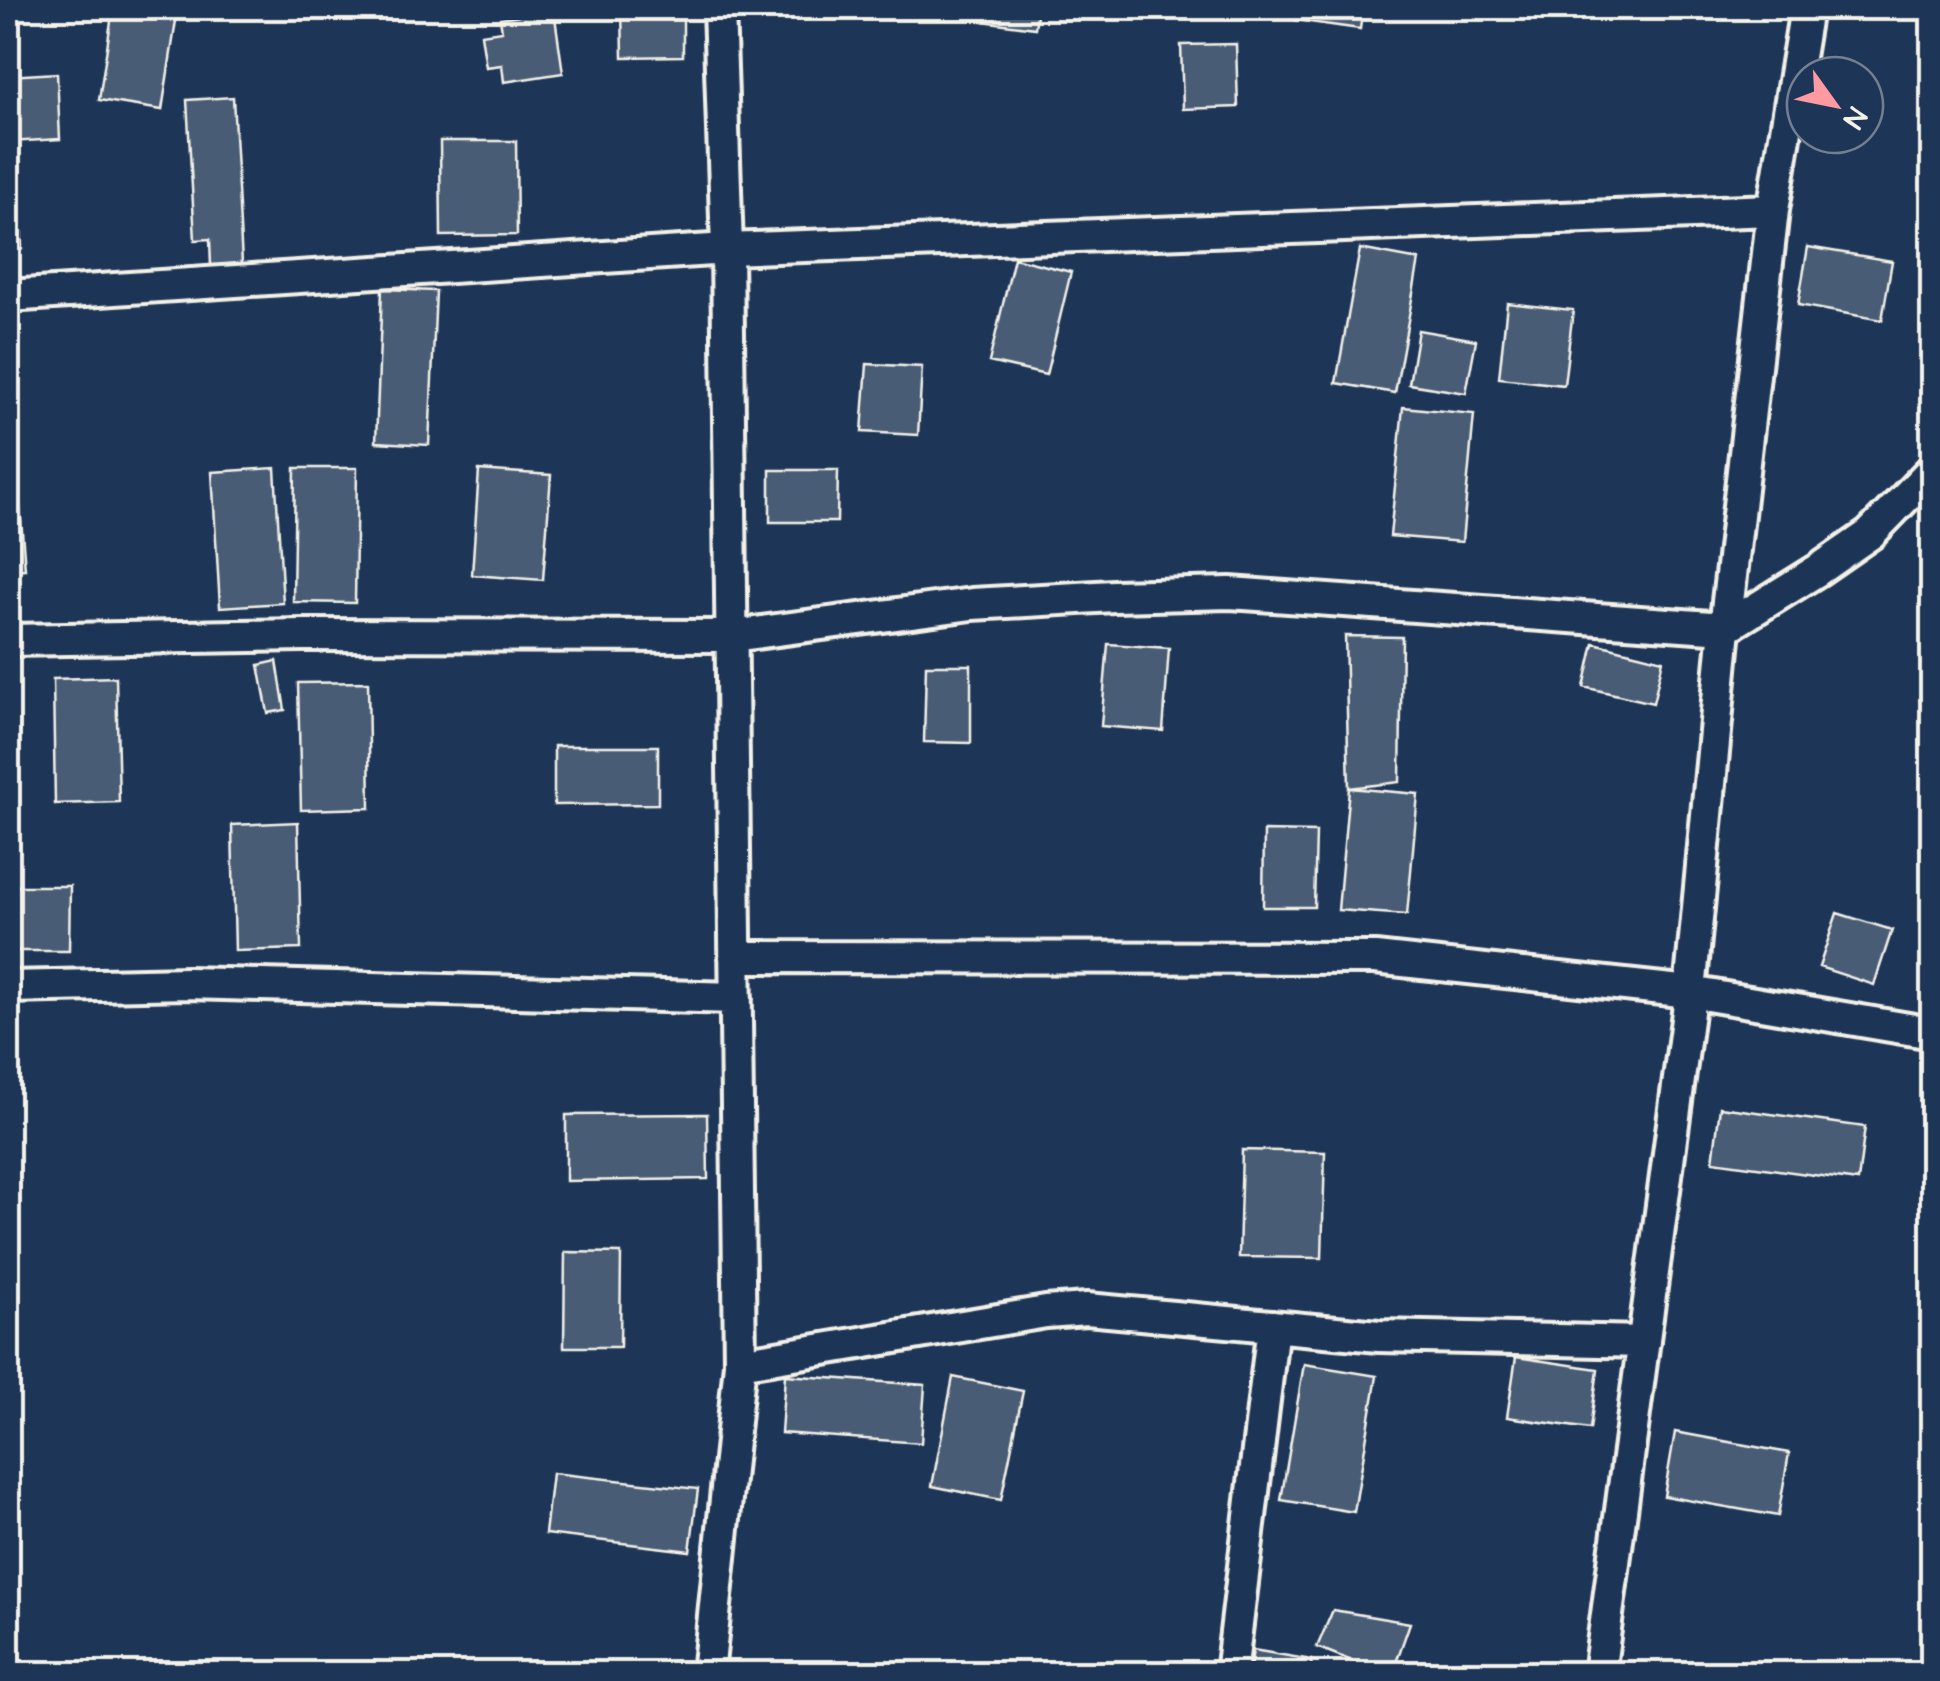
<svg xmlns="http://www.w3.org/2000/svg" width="1940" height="1681" viewBox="0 0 1940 1681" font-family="'Architects Daughter',sans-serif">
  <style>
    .building { fill: #485b74; stroke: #f4f1e8; stroke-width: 2.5 }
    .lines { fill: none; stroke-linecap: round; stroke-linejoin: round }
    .minor-casing { stroke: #f4f1e8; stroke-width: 38 }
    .minor { stroke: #1d3557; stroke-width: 30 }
  </style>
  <rect width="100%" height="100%" fill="#1d3557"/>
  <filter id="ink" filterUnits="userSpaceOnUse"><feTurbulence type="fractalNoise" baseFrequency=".01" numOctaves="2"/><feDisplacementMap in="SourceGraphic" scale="20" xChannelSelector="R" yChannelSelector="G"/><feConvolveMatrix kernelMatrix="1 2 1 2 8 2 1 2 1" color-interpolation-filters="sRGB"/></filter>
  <g filter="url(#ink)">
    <path class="building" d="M113 8H178L162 110 99 100Z
      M622 8H683V56L623 57Z
      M983 8H1038L1035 28 981 21Z
      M1296 8H1363L1360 29 1295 20Z
      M554 10 563 73 504 82 502 65 486 67 481 34 502 31 500 18Z
      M1236 44 1238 107 1183 109 1181 45Z
      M57 73 60 139 8 142V76Z
      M233 97 242 263 211 266 210 239 195 240 187 100Z
      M440 141H516L517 235 441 236Z
      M8 164H20L22 249H8Z
      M1808 247 1892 261 1882 320 1798 305Z
      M1360 249 1419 260 1395 393 1336 383Z
      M1014 258 1071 272 1046 375 989 362Z
      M382 289 436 291 429 445 376 442Z
      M1507 303 1573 310 1564 385 1499 378Z
      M1418 330 1476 340 1466 393 1409 384Z
      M867 364 922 367 918 435 862 432Z
      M1403 407 1474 414 1462 542 1390 536Z
      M275 468 283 603 220 607 212 472Z
      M295 468H357L355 603 293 602Z
      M479 470 551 475 543 580 472 575Z
      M770 470H838L837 522H770Z
      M18 480 25 569 8 570V481Z
      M1345 636 1402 637 1400 782 1349 788Z
      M1594 643 1663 660 1653 703 1584 687Z
      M1108 644 1169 648 1163 731 1101 726Z
      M277 661 285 710 268 713 259 665Z
      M926 665H971V743L924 742Z
      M116 677 119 802 55 804 53 679Z
      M368 682 370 808 301 810 298 683Z
      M554 746H658V804L554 805Z
      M1349 788 1418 794 1407 915 1338 910Z
      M298 822 301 949 235 951 232 825Z
      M1264 831 1316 832 1314 907H1263Z
      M8 886H70L69 951H8Z
      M1837 913 1892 930 1874 985 1819 967Z
      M1720 1107 1865 1127 1858 1181 1713 1161Z
      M707 1114 708 1179 566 1181V1115Z
      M1242 1150 1325 1152 1322 1258 1239 1257Z
      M565 1252 621 1253 620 1347H564Z
      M1516 1357 1598 1369 1590 1429 1507 1417Z
      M1304 1364 1377 1376 1354 1512 1281 1500Z
      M785 1375 925 1385 921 1443 781 1433Z
      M953 1377 1023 1391 1001 1500 932 1486Z
      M1675 1432 1789 1453 1778 1516 1664 1496Z
      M552 1473 698 1489 690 1551 545 1534Z
      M1333 1610 1410 1623 1392 1674H1384L1317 1647Z
      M1253 1650 1312 1660 1310 1674H1249Z"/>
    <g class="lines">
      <g class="minor-casing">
        <path id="minor" d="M8 296 727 249 1773 210
          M8 640 304 635 732 636 972 604 1114 596 1230 593 1725 628 1818 570 1870 534 1932 470
          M735 957 1375 958 1690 992 1932 1033
          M8 987 188 983 736 998
          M740 1363 1046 1312 1087 1309 1379 1336 1644 1342
          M708 1674 740 1363 727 249 719 8
          M1231 1674 1273 1326
          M1599 1674 1688 1012 1725 628 1773 210 1806 8"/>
      </g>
      <use href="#minor" class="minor"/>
    </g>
  </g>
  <rect width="1940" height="1681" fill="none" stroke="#1d3557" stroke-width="40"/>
  <rect x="20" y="20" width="1900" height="1641" fill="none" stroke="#f4f1e8" stroke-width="4" filter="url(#ink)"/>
  <g transform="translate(1835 105) rotate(123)"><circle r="48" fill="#1d3557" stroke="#738091" stroke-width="2.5"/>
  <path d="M0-8L18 38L0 25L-18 38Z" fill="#ff9aa2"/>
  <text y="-15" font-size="28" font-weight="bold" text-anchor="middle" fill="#f4f1e8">N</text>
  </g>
</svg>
